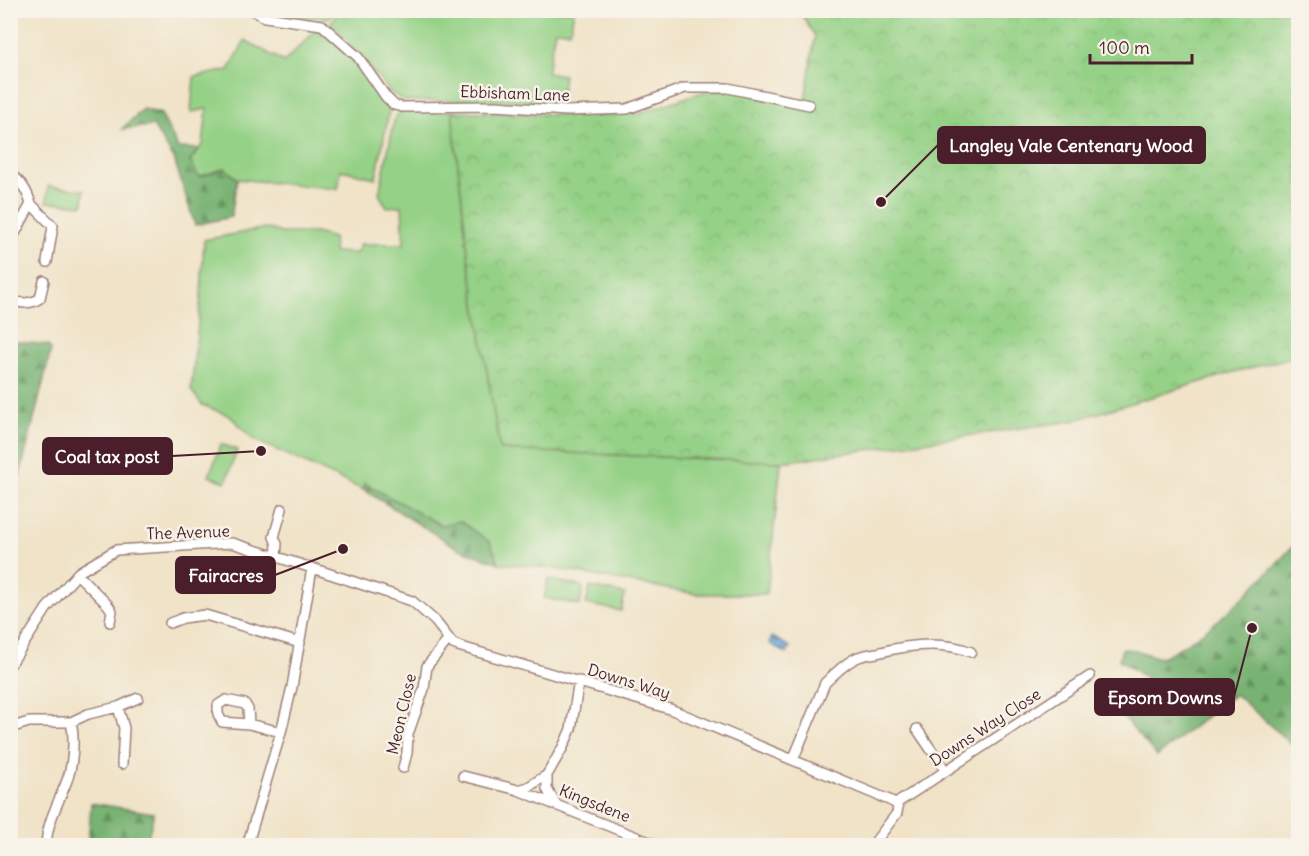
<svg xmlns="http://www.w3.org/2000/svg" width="1309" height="856" viewBox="0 0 1309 856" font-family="Delius,sans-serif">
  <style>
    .grass { fill: #95d186; stroke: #707858; stroke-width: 1.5 }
    .forest { fill: url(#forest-firs); stroke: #61694f; stroke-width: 1.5 }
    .park { fill: url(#park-crowns); stroke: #707858; stroke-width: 1.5 }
    .water { fill: url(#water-rules); stroke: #5d6686; stroke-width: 1.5 }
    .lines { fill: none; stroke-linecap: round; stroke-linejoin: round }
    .minor-casing { stroke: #9d817a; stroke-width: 12 }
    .minor { stroke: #fff; stroke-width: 9 }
    .labels { text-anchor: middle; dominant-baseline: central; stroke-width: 5; stroke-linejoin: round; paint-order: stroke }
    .street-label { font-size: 16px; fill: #4a1f2b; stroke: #f7f3e8 }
    .leader { fill: none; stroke: #4a1f2b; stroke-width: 2 }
    .callout-dot { fill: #4a1f2b; stroke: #f7f3e8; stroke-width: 2 }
    .callout { fill: #4a1f2b; stroke: #4a1f2b; stroke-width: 2 }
    .callout-label { font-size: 18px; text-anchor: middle; font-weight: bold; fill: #fff }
  </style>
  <defs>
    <pattern id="forest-firs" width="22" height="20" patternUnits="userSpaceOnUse" patternTransform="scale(1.5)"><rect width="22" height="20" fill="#78b373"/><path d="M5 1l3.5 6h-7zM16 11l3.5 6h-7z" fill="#64915f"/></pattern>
    <pattern id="park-crowns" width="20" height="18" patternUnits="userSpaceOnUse" patternTransform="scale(1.5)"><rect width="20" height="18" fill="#95d186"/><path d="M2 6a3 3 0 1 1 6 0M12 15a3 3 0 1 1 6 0" fill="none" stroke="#82b374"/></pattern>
    <pattern id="water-rules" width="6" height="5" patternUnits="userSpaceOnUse" patternTransform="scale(1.5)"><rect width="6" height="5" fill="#70ace1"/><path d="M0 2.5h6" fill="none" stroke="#5e8bb7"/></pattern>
  </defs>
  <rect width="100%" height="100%" fill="#f7f3e8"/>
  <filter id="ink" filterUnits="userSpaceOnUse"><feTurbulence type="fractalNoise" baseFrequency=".0167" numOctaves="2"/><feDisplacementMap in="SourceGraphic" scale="12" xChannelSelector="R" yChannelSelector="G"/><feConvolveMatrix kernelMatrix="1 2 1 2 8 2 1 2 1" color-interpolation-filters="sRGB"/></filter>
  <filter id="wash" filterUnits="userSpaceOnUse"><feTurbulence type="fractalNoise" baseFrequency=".008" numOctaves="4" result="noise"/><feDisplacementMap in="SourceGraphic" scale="24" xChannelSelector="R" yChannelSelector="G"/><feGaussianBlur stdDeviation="1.35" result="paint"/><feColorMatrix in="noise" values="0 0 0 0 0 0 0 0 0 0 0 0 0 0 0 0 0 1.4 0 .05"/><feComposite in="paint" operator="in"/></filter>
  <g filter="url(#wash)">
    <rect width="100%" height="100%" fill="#f0e3c8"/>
    <path class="grass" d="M261 11H334L329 18 290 16Z
      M339 11H574L570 31 555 30 547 73 564 75 560 104 508 101H404L390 92 339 31 330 24Z
      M316 30C343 43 357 65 374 89 380 97 387 101 389 112L376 178 341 170 338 189 237 179 225 168 199 177 190 161 203 144 207 109 191 112 194 77 229 70 245 40 284 62Z
      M442 107V111H452L468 255 500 450 781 462 767 594H696L551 568 499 563 490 542 441 525 364 484V490L253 439 230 416 202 405 191 390 201 296 204 240 266 228 281 233H316L333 238 334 252 357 253 360 244H404L402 206 387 207 379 194 395 117 405 110Z
      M48 186 84 190 83 205 47 202Z
      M221 444 237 450 226 482 209 476Z
      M548 579 583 587 580 605 544 598Z
      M590 587 625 594 621 611 586 604Z"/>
    <path class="forest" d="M143 109 161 114 178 148 199 149 190 161 199 177 225 168 237 179 231 217 195 225 174 159 153 126 122 129Z
      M11 341 48 345 51 350 23 463 11 505Z
      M364 483 441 525 460 521 490 542 499 563 459 549 364 490Z
      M1298 541V750L1235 694 1157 756 1121 715 1146 678 1119 660 1122 649 1135 650 1160 658C1215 633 1257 583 1298 541Z
      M91 803 154 813 146 845H88Z"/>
    <path class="park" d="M799 11H1298V356L1234 372 1072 421 781 462 500 450 468 255 452 111 570 115 640 113 699 93 728 88 805 101 815 36Z"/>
    <path class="water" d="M772 637 790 647 787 654 769 643Z"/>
  </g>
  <g filter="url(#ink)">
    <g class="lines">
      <g class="minor-casing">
        <path id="minor" d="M252 10 265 17 322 25 358 57 386 97 394 105 402 107 496 106 566 111 627 109 685 88H728L809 105
          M10 174C22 182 27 191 31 204L14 235 10 246
          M31 204 53 226 47 262
          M10 301C21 303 31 305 40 298L44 281
          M276 558 277 544 274 537 282 509
          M312 568 412 601 435 621 453 644 458 646 670 709 889 800C896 803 899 805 897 813L872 846
          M77 574 108 605 112 611 110 622
          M170 623 183 618 205 615 300 643
          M10 665 47 608 79 572 116 550 232 543 312 568 292 687 281 732 247 846
          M118 707 124 728 122 764
          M249 724 248 709 245 704 226 700 218 705V714L222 722 249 724 281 732
          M10 728 29 722H71L88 714 118 707 138 698
          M917 729 945 770
          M793 760 825 683C834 674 843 665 854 659 861 655 870 654 877 653 907 645 941 640 971 652
          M403 768 407 753 408 734 424 689 427 666 449 639
          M547 775V789L555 803
          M463 776 518 790 528 787 547 775 563 747 571 729 579 681
          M518 790 659 846
          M897 803 1090 676
          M46 846C47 822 58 804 66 783 73 767 75 738 71 722"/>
      </g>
      <use href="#minor" class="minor"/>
    </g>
  </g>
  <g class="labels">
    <g class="street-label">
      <text transform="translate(515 93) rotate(2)">Ebbisham Lane</text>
      <text transform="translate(188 532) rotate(-2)">The Avenue</text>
      <text transform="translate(629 681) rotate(17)">Downs Way</text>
      <text transform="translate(401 714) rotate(-77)">Meon Close</text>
      <text transform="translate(985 727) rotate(-33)">Downs Way Close</text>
      <text transform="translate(595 803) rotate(22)">Kingsdene</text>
    </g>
  </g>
  <path class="leader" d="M881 202L938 145M261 451L172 456M343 549L275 575M1252 628L1234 697"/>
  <g class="callout-dot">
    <circle cx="881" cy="202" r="6"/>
    <circle cx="261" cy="451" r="6"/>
    <circle cx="343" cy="549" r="6"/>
    <circle cx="1252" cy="628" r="6"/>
  </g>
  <g class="callout">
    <rect x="938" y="127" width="267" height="36" rx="6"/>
    <rect x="43" y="438" width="129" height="36" rx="6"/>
    <rect x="176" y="557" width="99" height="36" rx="6"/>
    <rect x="1095" y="679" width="139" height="36" rx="6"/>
  </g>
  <g class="callout-label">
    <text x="1071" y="152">Langley Vale Centenary Wood</text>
    <text x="107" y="463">Coal tax post</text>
    <text x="226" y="582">Fairacres</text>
    <text x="1165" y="704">Epsom Downs</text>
  </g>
  <rect width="1309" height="856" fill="none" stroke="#f7f3e8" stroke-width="36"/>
  <path d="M1090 54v9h102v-9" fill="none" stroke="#4a1f2b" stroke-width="3"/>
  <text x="1099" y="54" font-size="18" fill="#4a1f2b" stroke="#f7f3e8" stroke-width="4.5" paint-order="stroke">100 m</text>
</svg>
